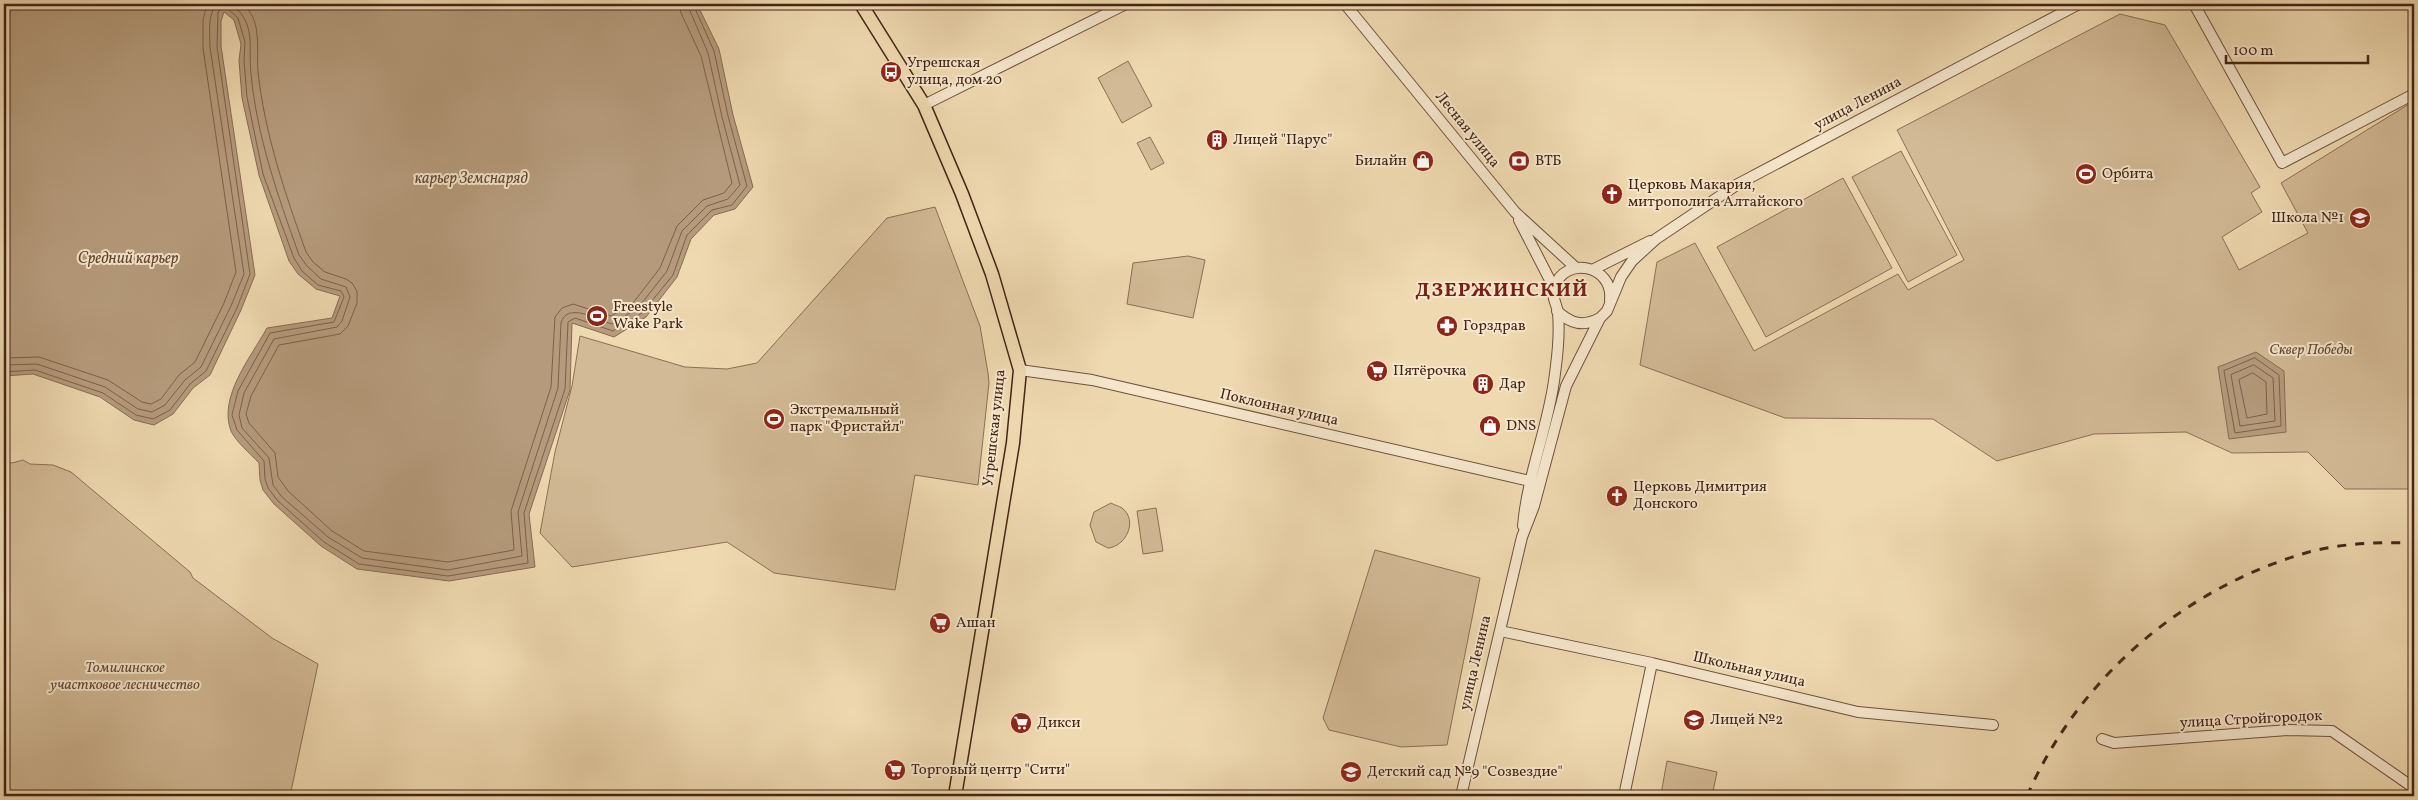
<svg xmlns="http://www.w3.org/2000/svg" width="2418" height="800" viewBox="0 0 2418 800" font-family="Vollkorn,serif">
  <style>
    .green { fill: #d2ba96; stroke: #8c6f56 }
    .water { fill: #b59b7c; stroke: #886b54 }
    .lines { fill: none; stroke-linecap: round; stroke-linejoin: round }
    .shore { stroke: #7d604a; stroke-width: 1 }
    .minor-casing { stroke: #70513d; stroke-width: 12 }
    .major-casing { stroke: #452417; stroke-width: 15 }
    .minor { stroke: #f5e6cc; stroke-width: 10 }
    .major { stroke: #efd9b0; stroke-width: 12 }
    .rail { stroke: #452417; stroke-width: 3; stroke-dasharray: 9 9; stroke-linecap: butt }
    .labels { text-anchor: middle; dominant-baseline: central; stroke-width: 4; stroke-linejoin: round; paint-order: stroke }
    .poi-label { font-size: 15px; fill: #452417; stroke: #f5e6cc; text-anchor: start }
    .street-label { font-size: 15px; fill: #452417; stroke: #f5e6cc }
    .park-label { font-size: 15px; font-style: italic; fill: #684a37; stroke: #f5e6cc }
    .water-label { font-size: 16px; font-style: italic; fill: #674835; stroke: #f5e6cc }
    .district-label { font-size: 20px; font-weight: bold; letter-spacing: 1px; fill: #7a1f14; stroke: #f5e6cc }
  </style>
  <rect width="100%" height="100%" fill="#efd9b0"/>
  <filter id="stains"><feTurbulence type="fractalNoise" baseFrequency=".004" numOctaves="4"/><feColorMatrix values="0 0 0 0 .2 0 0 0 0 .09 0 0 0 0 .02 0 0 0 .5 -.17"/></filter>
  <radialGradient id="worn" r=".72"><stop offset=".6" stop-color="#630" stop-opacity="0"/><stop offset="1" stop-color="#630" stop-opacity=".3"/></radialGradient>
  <path class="green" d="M2120 14 2165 25 2260 187 2251 193 2262 212 2222 237 2239 270 2308 233 2281 183 2414 101V489H2345L2308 452 2232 453 2186 432 2094 434 1997 461 1933 419 1785 418 1640 365 1657 262 1695 243 1754 351 1898 274 1908 290 1964 260 1897 130Z
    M1128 61 1152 106 1122 123 1098 78Z
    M1150 137 1164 163 1151 170 1137 143Z
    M1901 151 1957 255 1908 282 1852 177Z
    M1843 178 1892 268 1766 337 1717 247Z
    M935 207 980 326 988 373 989 383 978 485 915 475 895 590 774 573 727 542 572 567 540 533 555 452 572 386 580 336 685 367 727 369 757 363 887 218Z
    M1188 256 1205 260 1193 318 1127 304 1133 263Z
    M23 460 30 464 53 465 71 472 190 572 193 578 272 638 318 664 290 796H4V461L12 463Z
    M1111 503C1114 505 1119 506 1122 508 1139 521 1125 547 1108 548L1096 542 1090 525 1094 512Z
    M1156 508 1163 551 1143 554 1137 511Z
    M1375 550 1480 578 1447 745 1401 747 1329 730 1323 718Z
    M1667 761 1717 772 1712 796 1661 794Z"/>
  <path class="water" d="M4 4H697L719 49 733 115 753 187 735 209 714 215 691 239 677 277 646 317 614 337 572 323 570 390 529 514 535 567 449 581 357 569 321 546 274 504 263 490 260 480 259 463C251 454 236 442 231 431 218 397 251 357 267 328L332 318 340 296 316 289 298 274 289 261 259 175 242 98 239 61 241 44 234 20 224 12 221 21V46L255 275 241 310 210 375 193 388 173 414 154 425 134 420 100 397 33 374 4 376Z
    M2256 352 2284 371 2286 432 2229 439 2218 367Z"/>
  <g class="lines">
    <path class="shore" d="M231 4C257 23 248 46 251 74 257 137 278 196 299 255L307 266 321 279 346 287 350 297 342 321 337 327 274 339 244 393 239 415 242 428 269 458 273 485 282 497 328 537 362 558 448 570 522 556 518 512 558 388 561 323C567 301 598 320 612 324L638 308 667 271 682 231 707 206 728 199 740 185 722 117 708 53 687 4
      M243 4C263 21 256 50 258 72 265 135 285 193 306 252L313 262 325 272 346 279 352 283 357 291V303L348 326 340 334 279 345 251 396 246 414 249 423 275 453 278 477 288 491 332 531 364 551 448 562 514 550 511 511 551 387 555 317 562 308 573 304 611 316 633 303 660 268 677 226 703 200 724 193 732 183 701 56 681 13 679 4
      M4 358 39 357 108 380 142 402 151 404 161 399 179 375 195 362 224 303 236 272 203 48V20L207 4
      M2255 358 2279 375 2281 426 2235 433 2224 371Z
      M4 365 37 364 105 387 138 409 152 412 165 405 185 380 201 367 231 306 244 274 210 47C210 34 207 14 217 4
      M2254 365 2273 378 2275 421 2240 426 2231 375Z
      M4 372 35 370 103 393 136 415 153 419 170 410 190 384 206 371 237 308 250 274 217 47 218 12 221 9 227 8 238 18 245 42 244 61 247 97 263 174 294 258 302 271 318 285 341 291 344 297 334 322 270 333 238 391 232 415 237 430 264 461 265 479 268 488 278 501 324 542 359 564 448 576 528 563 524 513 565 389 568 322 575 318 613 331 642 313 673 275 687 235 712 210 732 205 747 186 728 116 714 51 693 4
      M2253 373 2266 382 2267 414 2247 418 2239 380Z"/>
    <g class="minor-casing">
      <path id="minor" d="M1345 4 1515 212 1575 267
        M2194 4 2282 163 2414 94
        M924 105 1126 4
        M1519 220 1554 288
        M1594 269 1650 241
        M1557 311C1571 324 1583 327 1600 318
        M1020 370 1092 380 1530 481
        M1523 526C1527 477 1547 430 1554 381 1557 359 1560 336 1558 313 1557 304 1551 297 1554 288 1565 254 1614 266 1610 300
        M1500 631 1652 663 1858 712 1993 725
        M2102 739 2114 743 2289 730 2332 731 2414 788
        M1461 796 1522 537 1534 506 1566 386 1600 318 1607 311 1621 277 1632 261 1656 239 1738 184 2079 4
        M1624 796 1652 663"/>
    </g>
    <g class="major-casing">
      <path id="major" d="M861 4 924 105 962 194 992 274 1020 370 1013 443 955 796"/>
    </g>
    <use href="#minor" class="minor"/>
    <use href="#major" class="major"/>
    <path class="rail" d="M2027 796C2079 677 2185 587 2309 552 2343 543 2379 542 2414 543"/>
  </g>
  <defs>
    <g id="bus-disc" transform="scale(1.125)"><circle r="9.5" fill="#8f2418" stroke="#f5e6cc"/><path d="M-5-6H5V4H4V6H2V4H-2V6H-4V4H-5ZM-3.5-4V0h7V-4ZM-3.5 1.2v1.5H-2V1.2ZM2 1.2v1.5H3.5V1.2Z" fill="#fff"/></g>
    <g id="building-disc" transform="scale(1.125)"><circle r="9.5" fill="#8f2418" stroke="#f5e6cc"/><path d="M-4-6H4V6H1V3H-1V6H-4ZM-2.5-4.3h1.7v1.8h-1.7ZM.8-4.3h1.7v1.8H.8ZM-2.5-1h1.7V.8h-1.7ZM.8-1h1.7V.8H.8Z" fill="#fff"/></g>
    <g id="shop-disc" transform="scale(1.125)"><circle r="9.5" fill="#8f2418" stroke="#f5e6cc"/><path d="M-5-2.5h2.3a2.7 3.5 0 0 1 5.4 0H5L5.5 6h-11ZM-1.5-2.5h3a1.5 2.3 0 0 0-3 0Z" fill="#fff"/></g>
    <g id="bank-disc" transform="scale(1.125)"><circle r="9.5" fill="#8f2418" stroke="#f5e6cc"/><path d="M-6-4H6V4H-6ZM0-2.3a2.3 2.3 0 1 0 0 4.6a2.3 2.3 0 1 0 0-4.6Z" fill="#fff"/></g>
    <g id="stadium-disc" transform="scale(1.125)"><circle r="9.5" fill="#8f2418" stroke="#f5e6cc"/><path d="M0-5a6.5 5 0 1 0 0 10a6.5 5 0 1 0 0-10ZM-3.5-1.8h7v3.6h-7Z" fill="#fff"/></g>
    <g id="church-disc" transform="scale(1.125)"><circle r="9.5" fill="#8f2418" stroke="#f5e6cc"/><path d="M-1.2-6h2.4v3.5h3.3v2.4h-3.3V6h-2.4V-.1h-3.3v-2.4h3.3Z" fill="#fff"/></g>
    <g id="school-disc" transform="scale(1.125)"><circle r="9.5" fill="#8f2418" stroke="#f5e6cc"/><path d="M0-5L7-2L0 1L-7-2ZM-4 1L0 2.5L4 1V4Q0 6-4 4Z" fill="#fff"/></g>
    <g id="pharmacy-disc" transform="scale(1.125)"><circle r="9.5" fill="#8f2418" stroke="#f5e6cc"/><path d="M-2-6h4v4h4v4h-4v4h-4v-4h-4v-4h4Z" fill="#fff"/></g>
    <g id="supermarket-disc" transform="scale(1.125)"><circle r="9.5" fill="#8f2418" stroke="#f5e6cc"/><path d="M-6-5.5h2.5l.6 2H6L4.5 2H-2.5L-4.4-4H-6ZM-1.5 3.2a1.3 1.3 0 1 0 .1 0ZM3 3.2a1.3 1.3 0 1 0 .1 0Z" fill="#fff"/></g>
  </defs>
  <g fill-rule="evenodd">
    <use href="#bus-disc" x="891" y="72"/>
    <use href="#building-disc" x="1217" y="140"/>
    <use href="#shop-disc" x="1423" y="161"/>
    <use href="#bank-disc" x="1519" y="161"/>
    <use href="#stadium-disc" x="2086" y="174"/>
    <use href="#church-disc" x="1612" y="194"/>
    <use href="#school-disc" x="2360" y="218"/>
    <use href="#stadium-disc" x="597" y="316"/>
    <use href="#pharmacy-disc" x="1447" y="326"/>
    <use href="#supermarket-disc" x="1377" y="371"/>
    <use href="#building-disc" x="1483" y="384"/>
    <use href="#stadium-disc" x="774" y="419"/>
    <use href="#shop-disc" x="1490" y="426"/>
    <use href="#church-disc" x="1617" y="496"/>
    <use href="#supermarket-disc" x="940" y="623"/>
    <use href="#school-disc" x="1694" y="720"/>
    <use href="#supermarket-disc" x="1021" y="723"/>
    <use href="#supermarket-disc" x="895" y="770"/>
    <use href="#school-disc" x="1351" y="772"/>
  </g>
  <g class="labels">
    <g class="poi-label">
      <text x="907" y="63">Угрешская<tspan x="907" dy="17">улица, дом 20</tspan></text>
      <text x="1233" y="140">Лицей "Парус"</text>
      <text x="1407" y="161" text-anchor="end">Билайн</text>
      <text x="1535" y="161">ВТБ</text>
      <text x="2102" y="174">Орбита</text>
      <text x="1628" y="185">Церковь Макария,<tspan x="1628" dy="17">митрополита Алтайского</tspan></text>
      <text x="2344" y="218" text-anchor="end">Школа №1</text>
      <text x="613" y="307">Freestyle<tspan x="613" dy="17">Wake Park</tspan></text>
      <text x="1463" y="326">Горздрав</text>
      <text x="1393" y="371">Пятёрочка</text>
      <text x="1499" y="384">Дар</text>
      <text x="790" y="410">Экстремальный<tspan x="790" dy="17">парк "Фристайл"</tspan></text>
      <text x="1506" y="426">DNS</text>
      <text x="1633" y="487">Церковь Димитрия<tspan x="1633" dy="17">Донского</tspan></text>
      <text x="956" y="623">Ашан</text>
      <text x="1710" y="720">Лицей №2</text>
      <text x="1037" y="723">Дикси</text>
      <text x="911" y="770">Торговый центр "Сити"</text>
      <text x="1367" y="772">Детский сад №9 "Созвездие"</text>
    </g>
    <g class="street-label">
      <text transform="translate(1858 104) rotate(-28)">улица Ленина</text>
      <text transform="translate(1467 130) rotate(51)">Лесная улица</text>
      <text transform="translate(1279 408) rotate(13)">Поклонная улица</text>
      <text transform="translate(995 428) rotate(-84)">Угрешская улица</text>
      <text transform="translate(1476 663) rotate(-77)">улица Ленина</text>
      <text transform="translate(1749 670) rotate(13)">Школьная улица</text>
      <text transform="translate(2251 720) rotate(-3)">улица Стройгородок</text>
    </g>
    <g class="park-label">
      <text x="2311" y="350">Сквер Победы</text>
      <text x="125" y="668">Томилинское<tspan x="125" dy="17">участковое лесничество</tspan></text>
    </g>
    <g class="water-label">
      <text x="471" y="179">карьер Земснаряд</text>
      <text x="128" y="259">Средний карьер</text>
    </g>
    <g class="district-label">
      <text x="1502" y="291">ДЗЕРЖИНСКИЙ</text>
    </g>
  </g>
  <rect width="2418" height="800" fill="none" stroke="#efd9b0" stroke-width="20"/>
  <rect x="5" y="5" width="2408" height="790" fill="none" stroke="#452417" stroke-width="2.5"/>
  <rect x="10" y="10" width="2398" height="780" fill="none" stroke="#452417"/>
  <path d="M2226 55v8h142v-8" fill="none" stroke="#452417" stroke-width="2.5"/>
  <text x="2233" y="55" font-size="15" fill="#452417" stroke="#f5e6cc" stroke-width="4" paint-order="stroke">100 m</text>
  <rect width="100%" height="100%" filter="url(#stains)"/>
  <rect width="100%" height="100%" fill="url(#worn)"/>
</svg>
